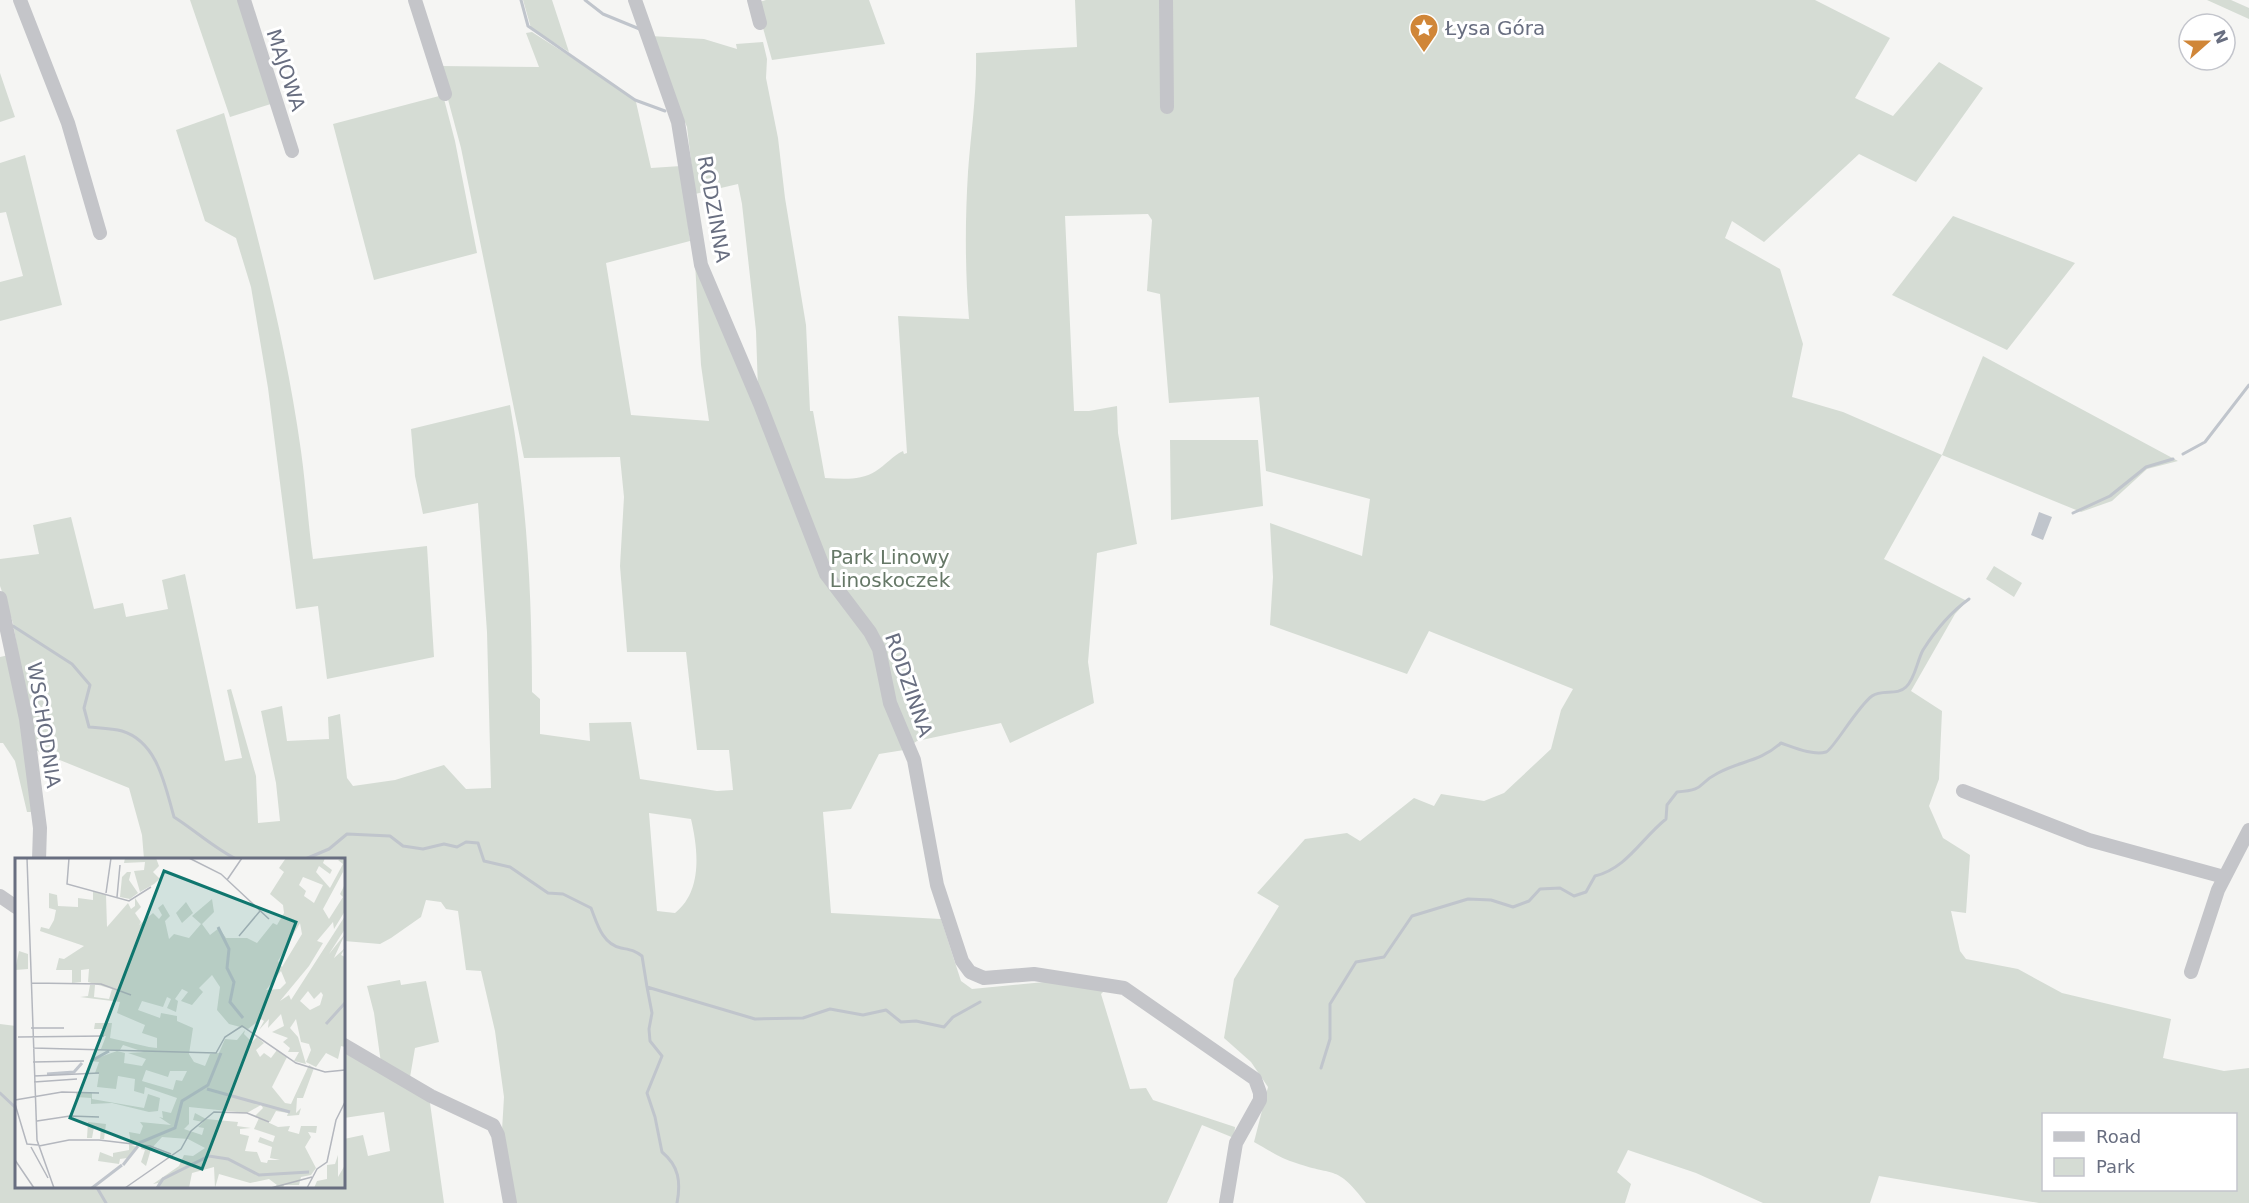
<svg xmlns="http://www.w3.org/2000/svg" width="2249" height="1203" viewBox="0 0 2249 1203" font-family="'DejaVu Sans',sans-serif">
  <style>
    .green { fill: #d5dcd4; fill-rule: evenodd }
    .water { fill: #c0c5cc }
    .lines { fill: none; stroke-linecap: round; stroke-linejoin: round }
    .stream { stroke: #c0c5cc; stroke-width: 3 }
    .minor { stroke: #c4c5c9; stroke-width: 14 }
    .labels { text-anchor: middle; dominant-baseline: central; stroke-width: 6; stroke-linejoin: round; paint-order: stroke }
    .poi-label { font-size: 20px; fill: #686e80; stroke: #fff; text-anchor: start }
    .street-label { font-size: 20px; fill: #686e80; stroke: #fff }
    .park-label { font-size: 20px; fill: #667867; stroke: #fff }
    .inset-river { fill: none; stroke: #c0c5cc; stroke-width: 3 }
    .inset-road { fill: none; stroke: #b4b7be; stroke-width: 1.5 }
    .view { fill: #0f766e; fill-opacity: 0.15; stroke: #0f766e; stroke-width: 3 }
    .inset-edge { fill: none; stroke: #686e80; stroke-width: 3 }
  </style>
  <rect width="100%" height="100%" fill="#f5f5f3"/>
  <path class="green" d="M190 0H241L274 103 230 117Z
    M523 0H552L569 52 531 28Z
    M766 0H869L885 44 772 60 756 3Z
    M1075 0H1815L1890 38 1855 98 1893 116 1939 62 1983 88 1916 182 1859 154 1764 242 1732 221 1725 238 1780 269 1803 344 1792 397 1843 412 1942 455 1983 356 2178 461 2147 469 2112 501 2081 512 1942 455 1884 559 1967 601 1955 614 1911 691 1942 711 1939 779 1929 806 1943 838 1970 855 1966 913 1951 911 1960 951 1966 959 2018 969 2062 993 2171 1019 2163 1058 2224 1071 2249 1068V1203H2039L1879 1176 1870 1203H1763L1696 1173 1628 1150 1617 1172 1631 1184 1625 1203H1366C1336 1164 1336 1177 1296 1163 1281 1159 1267 1149 1254 1142L1268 1087 1251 1062 1224 1038 1234 979 1279 906 1257 893 1305 839 1347 833 1360 841 1414 798 1434 806 1441 794 1484 801 1504 793 1551 749 1561 710 1573 689 1429 631 1407 674 1270 625 1273 577 1270 523 1362 556 1370 499 1266 471 1259 397 1169 403 1160 294 1147 291 1152 220 1148 214 1065 216 1074 411H1089L1117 406 1118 433 1137 544 1097 553 1088 662 1094 703 1010 743 1001 723 917 741 904 750 879 754 851 809 823 812 831 913 941 919 961 981 972 989 1065 980 1106 989 1101 994 1130 1089 1146 1088 1153 1100 1235 1127 1234 1138 1202 1125 1167 1203H513L501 1147 504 1097 495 1031 481 971 466 970 458 911 446 909 441 902 426 900 421 917 391 938 380 944 344 941V860L144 859 142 835 129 788 35 750 32 812H27L15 761 3 743H0V657L18 653 13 623 0 586V559L39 554 33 525 71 517 94 609 123 603 126 617 168 609 162 580 185 574 225 761 242 758 227 690 231 689 256 776 258 823 280 821 276 783 261 711 282 706 287 741 329 739 328 717 340 714 347 778 353 786 395 780 444 765 466 789 491 788 487 632 478 503 423 514 415 476 411 429 510 405C527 501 532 596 532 692L540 699V734L590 741 589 723 631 722 640 779 717 791 733 790 729 750H697L686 652H627L620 566 624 497 620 457 524 458 461 148 439 66 539 67 526 33 532 32 602 77 636 102 651 168 681 166 690 241 606 263 631 415 709 421 701 365 695 263 758 390 756 331 742 204 738 184 695 194 687 127 650 36 704 39 737 49 736 44 763 42 767 59 766 78 778 138 785 198 806 325 810 411H813L825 478C843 479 860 481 876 471 886 465 892 456 903 451L904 454 907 453 898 316 969 319C965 270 965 222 968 172 971 132 977 93 976 53L1077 47ZM649 813 691 819C698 849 703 891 675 913L657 911ZM2044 1114H2236V1190H2044Z
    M2207 0H2231L2249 8V19Z
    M0 73 15 117 0 122Z
    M443 95 455 141 477 253 374 280 333 124Z
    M224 113C255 224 285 336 301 451 306 487 308 523 313 559L427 546 434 657 327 679 318 606 296 609 268 388 251 287 236 238 205 221 176 130Z
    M25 155 62 305 0 321V282L23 276 6 212 0 213V163Z
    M1953 216 2075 263 2007 350 1892 295Z
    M1170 440H1258L1263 506 1171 520Z
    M1994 566 2022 583 2014 597 1986 579Z
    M400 980 401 985 426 981 439 1042 415 1048 408 1089 429 1096 444 1203H0V1024L16 1026V1186H344V1139L363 1135 368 1156 390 1151 384 1112 344 1118V1052L381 1063 374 1013 367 986Z"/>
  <path class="water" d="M2039 512 2052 517 2043 540 2031 535Z"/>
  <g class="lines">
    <path class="stream" d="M521 0 528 26 635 100 665 111
      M585 0 603 14 642 30
      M2183 454 2205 442 2249 385
      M2073 513 2110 496 2146 467 2173 459
      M13 626 72 664 90 685 84 708 89 727C99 728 112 728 122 731 158 742 165 786 174 817 196 831 215 849 238 860
      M303 860 329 849 347 834 390 836 403 846 423 849 444 844 457 847 466 842 478 843 484 861 510 867 548 893 563 894 591 908C597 923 602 944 621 948 631 950 634 950 642 956L647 987 755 1019 803 1018 830 1009 863 1015 886 1010 901 1022 916 1021 944 1027 953 1017 980 1002
      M647 987 652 1013 649 1029 650 1041 662 1056 647 1093 655 1117 662 1152C679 1166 681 1182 677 1203
      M1321 1068 1330 1039V1004L1356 962 1384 957 1412 916 1468 899 1491 900 1513 907 1529 901 1540 889 1560 888 1574 896 1586 892 1595 876C1627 868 1641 839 1666 819L1667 805 1677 792C1707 790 1696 784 1718 773 1742 760 1758 763 1781 743 1793 747 1813 756 1826 752 1833 750 1857 707 1872 696 1882 689 1897 696 1906 687 1915 679 1917 661 1923 650 1935 631 1951 612 1969 599
      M0 1093 16 1108
      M96 1186 106 1203"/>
    <path class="minor" d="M20 0 68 123 100 233
      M244 0 292 151
      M415 0 445 94
      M635 0 678 122 701 265 760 404 826 574 870 632 879 649 890 703 914 760 937 885 962 961 970 972 984 978 1034 974 1124 988 1255 1079 1260 1093V1100L1236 1143 1226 1203
      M754 0 760 23
      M1166 0 1167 107
      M0 598 26 719 40 828 39 860
      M1963 791 2089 840 2224 877
      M0 896 16 907
      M2191 972 2218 890 2249 830
      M344 1045 431 1096 493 1125 498 1135 510 1203"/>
  </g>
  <defs>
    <g id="sight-pin" transform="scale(1.5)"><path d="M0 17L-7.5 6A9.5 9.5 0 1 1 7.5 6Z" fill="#d08638" stroke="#fff"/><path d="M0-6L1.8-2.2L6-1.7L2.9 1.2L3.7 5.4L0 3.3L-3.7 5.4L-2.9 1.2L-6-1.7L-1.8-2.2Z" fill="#fff"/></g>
  </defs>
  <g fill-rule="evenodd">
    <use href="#sight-pin" x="1424" y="28"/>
  </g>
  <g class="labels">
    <g class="poi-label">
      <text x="1445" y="28">Łysa Góra</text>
    </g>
    <g class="street-label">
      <text transform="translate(286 70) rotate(72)">MAJOWA</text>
      <text transform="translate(714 209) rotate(80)">RODZINNA</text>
      <text transform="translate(909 685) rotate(71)">RODZINNA</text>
      <text transform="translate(44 725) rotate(81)">WSCHODNIA</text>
    </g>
    <g class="park-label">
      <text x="890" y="557">Park Linowy<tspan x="890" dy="23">Linoskoczek</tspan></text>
    </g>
  </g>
  <g transform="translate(15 858)">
    <rect width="330" height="330" fill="#f5f5f3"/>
    <path d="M110 0H141L144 8 138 14 144 20 153 13 139 26 125 34 119 13 129 12 130 4 109 5ZM271 0H310L308 5 317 12 315 16 304 8 301 14 315 30 328 6 323 2 330 0 328 14 308 51 314 61 328 39 325 36 330 26V53L319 71 318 64 302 83 308 85 294 108 265 143 274 137 276 142 330 58V71L314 96 330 76 319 100 330 90 326 97 330 99V189L326 188 323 201 311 195 301 209 291 204 296 192 294 186 286 184 281 161 275 170 283 179 291 206 279 203 284 194H273L275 190 268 184 273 180 257 174 269 168 266 156 253 170 254 161 244 172 249 163 246 161 233 171 214 166 202 152 205 129 197 117 184 130 188 134 177 147 166 143 173 134 167 131 160 141 163 143 161 154 152 150 156 141 152 139 148 149 127 143 123 152 145 160 146 155 162 158V163L178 170 174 196 179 204 190 208 195 196 204 195 210 181 222 182 230 172 229 176 237 184 242 179 249 185 241 192 245 199 249 195 256 200 262 192 272 199 257 229 270 245 276 246 294 207 299 210 288 240H282L281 255 286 250 284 257 272 258 273 255 261 253 255 264 240 258 248 250 246 247 232 255 174 249V266L169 271 187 277 189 270 183 269 188 264 178 262 180 255 191 261 223 264 222 268 236 270 225 271V276L234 278 230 293 242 294 246 304 252 305 253 302H265L255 300 257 289 243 284 245 279 258 284 260 278 239 271 244 260 263 269 275 268 273 273 284 276 286 268H302L301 275 293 274 296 279 290 289 301 310 296 317 286 319 284 327H269L268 330H257L262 327 254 321 235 325 204 316 200 330 199 309 177 315 174 330H142L143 325 138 326 164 308 169 297 178 298 190 290 173 281 147 279 136 291 131 308 126 304 130 292 126 291 127 287 116 285 114 274 125 276 128 268 125 264 156 267 144 259 148 260 147 253 156 255 162 240 130 229 129 236 119 233 120 221 103 218 101 231 82 229 84 216 80 215 84 204 74 203 102 193 110 195 109 205 127 208 131 201 113 195 129 194 108 187 105 192 86 191 91 178H87V171H79L80 165H97L95 180 134 189 142 190V180L127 175 130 167 102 155 105 144 65 139 73 138 75 127H80L79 139 94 141 97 131 73 124 74 111 66 112V124L57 125V112H41L44 100 49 101 69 88 25 73 26 69 34 71 39 62 41 52 34 50V35L42 37 43 48 63 49V40L78 42V33L91 37 92 69 113 45 116 51 120 48V40L126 49 120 55 126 64 124 67 138 55 144 61 147 57 143 50 148 46 155 58 150 63 154 81 159 76 174 80 186 66 177 58 197 41 199 54 187 66 195 77 204 70 211 80H232L242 85 258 65 262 67 269 55 268 47 255 36 269 14 264 10ZM288 19 308 27 299 45 289 38 291 33 284 27ZM285 65 287 76 267 109 263 103ZM266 113 271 125 265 131 251 132ZM293 133 299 141 306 134 308 137 305 147 295 152 285 143ZM131 212 153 219 155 213H172L167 223 161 222 158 232 127 223ZM112 14H116L114 22 123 35 115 41 105 39 107 19ZM171 44 178 55 167 65 161 55ZM4 93 13 96V111L0 112ZM61 234 77 235V241L129 250 133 236 145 240 143 253 134 254 97 245 76 246V240L61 239ZM73 264 91 266 89 281H85L86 270 79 269 77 280H72ZM114 286 122 289 112 300 105 301 104 306 83 303 85 294 98 299V295L114 292ZM323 297V319L330 307V330H299L302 323 312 321V307L320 306Z" fill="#d5dcd4" fill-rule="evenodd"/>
    <path class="inset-river" d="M203 69 214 91 212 110 219 124 215 144 228 160M311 166 330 145M76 203 94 193M32 216 59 214 67 205M192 231 275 254M124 285 160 270 167 243 193 227 206 195M108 307 123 288M77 330 107 307M142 330 148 321 194 298 213 301 244 317 294 314"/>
    <path class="inset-road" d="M12 0 22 282 39 330M54 0 52 26 114 43 136 29M174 0 206 16 254 61M212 22 227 0M91 35 96 0M102 39 105 7M224 78 245 53M16 125 86 126 116 137M16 170H49M3 179 89 178M18 190 201 195 210 179 227 168 281 205 310 214 330 212M18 204 69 203M19 218 84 215M19 224 62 221M0 242 47 234 84 235M0 246 12 286 23 287M22 263 55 258 84 259M24 288 54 282H84L135 288 156 296M16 289 33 320M0 302 19 330M110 330 166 291 176 273 199 254 232 255 254 264M256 330 297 319M292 330 302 311 312 304 321 262 330 244"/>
    <path class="view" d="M149 13 281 64 187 311 55 260Z"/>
    <rect width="330" height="330" class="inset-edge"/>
  </g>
  <rect x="2042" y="1113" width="195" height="78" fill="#ffffff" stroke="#c3c5cc" stroke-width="1.5"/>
  <rect x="2054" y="1132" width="30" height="9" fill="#c4c5c9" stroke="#c3c5cc" stroke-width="1.5"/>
  <text x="2096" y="1143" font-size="18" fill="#686e80">Road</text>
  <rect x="2054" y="1158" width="30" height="18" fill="#d5dcd4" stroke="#c3c5cc" stroke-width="1.5"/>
  <text x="2096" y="1173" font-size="18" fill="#686e80">Park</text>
  <g transform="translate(2207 42) rotate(69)"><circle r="28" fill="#ffffff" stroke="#c3c5cc" stroke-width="1.5"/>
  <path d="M0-4.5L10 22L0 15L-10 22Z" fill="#d08638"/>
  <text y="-9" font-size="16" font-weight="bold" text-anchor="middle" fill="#686e80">N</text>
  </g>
</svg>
